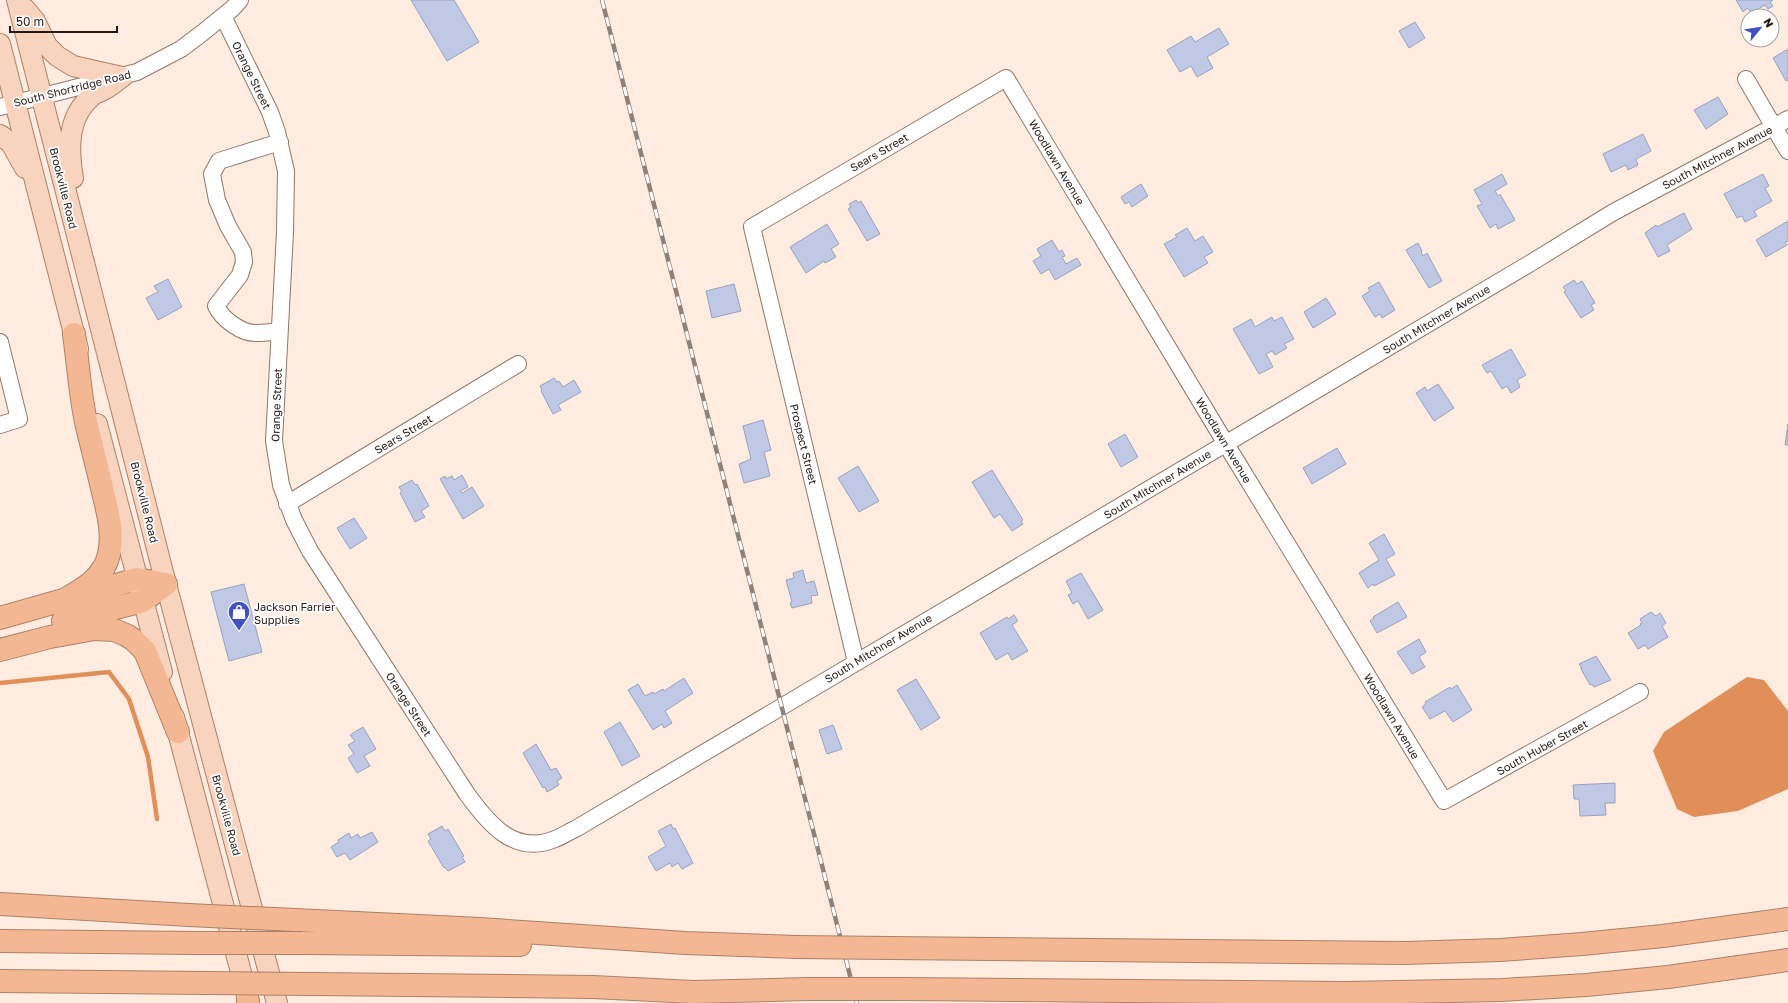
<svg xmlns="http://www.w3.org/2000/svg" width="1788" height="1003" viewBox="0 0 1788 1003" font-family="'Golos Text',sans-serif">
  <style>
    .water { fill: #e18f58 }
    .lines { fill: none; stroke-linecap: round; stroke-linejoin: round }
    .stream { stroke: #e18f58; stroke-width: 4.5 }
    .building { fill: #bfc8e4; stroke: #99a1bd }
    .minor-casing { stroke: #917666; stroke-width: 18 }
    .major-casing { stroke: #ab8066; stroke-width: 22 }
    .highway-casing { stroke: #ab8066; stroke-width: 24 }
    .minor { stroke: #fff; stroke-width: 16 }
    .major { stroke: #f8d4be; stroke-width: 20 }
    .highway { stroke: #f3b893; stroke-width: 22 }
    .rail-casing { stroke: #8f8078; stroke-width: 4.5 }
    .rail { stroke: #fff; stroke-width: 3; stroke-dasharray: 9; stroke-linecap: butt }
    .highway-bridge-casing { stroke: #ab8066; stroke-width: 24; stroke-linecap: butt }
    .highway-bridge { stroke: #f3b893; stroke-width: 22 }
    .labels { text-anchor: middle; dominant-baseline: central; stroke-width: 3.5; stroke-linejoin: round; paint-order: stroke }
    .street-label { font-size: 11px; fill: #241913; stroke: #fff }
    .poi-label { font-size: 11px; fill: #241913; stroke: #fff; text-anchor: start }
  </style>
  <rect width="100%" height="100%" fill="#feece1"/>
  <path class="water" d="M1747 677 1764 680 1788 711V789L1738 811 1694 817 1677 809 1653 751 1664 732Z"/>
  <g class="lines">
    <path class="stream" d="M0 683 109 672 129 699 148 757 157 819"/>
  </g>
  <path class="building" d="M411 0H454L479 42 447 61Z
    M1736 0H1773L1770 2 1773 6 1768 9 1765 5 1751 13 1748 8 1743 12Z
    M1415 22 1425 38 1409 48 1399 31Z
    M1219 28 1229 44 1207 57 1213 68 1197 77 1191 66 1180 72 1167 50 1191 36 1195 42Z
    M1788 49V80L1786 81 1773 58Z
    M1718 97 1728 114 1706 129 1694 110Z
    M1643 134 1651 151 1636 159 1638 165 1628 170 1626 165 1611 172 1603 154Z
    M1502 174 1507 184 1495 191 1498 196 1500 194 1515 220 1498 229 1496 224 1490 228 1477 206 1482 204 1474 190Z
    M1763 174 1769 186 1765 188 1772 201 1754 211 1757 216 1745 222 1742 216 1737 218 1724 194Z
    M1141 184 1148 196 1132 207 1129 202 1125 204 1121 197Z
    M856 200 858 203 861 201 880 234 867 241 848 209 851 207 849 204Z
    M1684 213 1692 229 1667 245 1670 251 1658 257 1645 233 1656 225 1657 227Z
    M1788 221V241L1785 242 1787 245 1766 257 1756 240Z
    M827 224 839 244 831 249 836 257 825 263 824 261 806 273 790 247Z
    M1187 228 1195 241 1203 236 1213 252 1204 257 1208 263 1184 277 1164 244 1177 237 1175 235Z
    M1052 240 1059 252 1062 250 1065 256 1062 257 1066 264 1077 258 1081 265 1055 280 1049 269 1041 274 1033 261 1041 256 1037 249Z
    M1418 243 1422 251 1421 252 1423 256 1427 253 1442 281 1429 288 1406 250Z
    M168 279 182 307 158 320 146 298 158 292 154 286Z
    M1574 280 1577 284 1582 281 1595 303 1591 305 1594 310 1581 318 1564 292 1566 291 1563 287Z
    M1379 282 1395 310 1382 318 1380 314 1375 317 1362 296 1370 291 1368 288Z
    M734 284 741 311 712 318 706 291Z
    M1326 298 1336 314 1313 328 1304 312Z
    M1272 317 1274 321 1282 317 1294 339 1284 344 1287 348 1275 355 1272 351 1266 354 1273 367 1259 374 1233 329 1251 319 1255 327Z
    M1511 349 1526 375 1517 380 1520 387 1511 393 1507 386 1502 389 1491 371 1487 373 1482 365Z
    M554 378 557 382 559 381 563 387 574 380 581 392 558 405 561 410 553 414 541 391 542 390 540 386Z
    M1438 384 1454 408 1434 421 1416 393 1425 387 1427 391Z
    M763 420 771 450 764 452 770 476 744 483 739 464 751 459 743 426Z
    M1788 424V445H1785Z
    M1125 434 1138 457 1121 467 1108 444Z
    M1337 448 1346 464 1312 484 1303 468Z
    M858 466 879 501 859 512 838 478Z
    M992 470 1023 520 1021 521 1023 524 1012 531 1000 514 994 518 972 482Z
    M462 475 468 487 460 491 462 493 472 487 484 506 463 519 440 479 445 476 446 479 452 476 454 480Z
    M412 480 415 485 417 484 429 506 421 511 425 517 415 522 400 493 402 492 399 487Z
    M354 518 367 538 350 549 337 528Z
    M1384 534 1395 554 1386 559 1395 575 1374 586 1373 584 1368 588 1359 573 1379 560 1369 543Z
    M803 570 806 583 814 581 818 595 811 596 812 603 792 608 790 603 792 602 786 580 794 578 793 573Z
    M1081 573 1103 610 1088 619 1078 601 1073 604 1068 595 1072 593 1066 581Z
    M244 584 262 652 229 661 211 592Z
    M1398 602 1407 617 1377 633 1370 621 1374 618 1373 617Z
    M1651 612 1656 616 1660 613 1666 623 1662 626 1668 637 1648 649 1645 645 1638 649 1628 633 1641 625 1640 624 1642 623 1640 619Z
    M1014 615 1018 621 1012 625 1028 651 1012 660 1008 653 996 660 980 633 1007 617 1008 619Z
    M1419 639 1426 652 1419 657 1425 667 1412 674 1397 652Z
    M1596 656 1611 680 1594 687 1592 684 1590 685 1581 669 1582 668 1579 664Z
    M684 678 693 693 665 711 672 723 664 728 662 724 653 730 628 690 638 684 645 696 653 692 654 694 663 689 664 691Z
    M916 679 940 718 921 730 897 690Z
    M1457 685 1472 710 1453 722 1445 711 1430 719 1422 707 1426 704 1425 702 1450 687 1451 689Z
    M620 722 640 756 622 766 604 732Z
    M833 725 842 749 827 754 819 730Z
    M363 727 376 749 364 756 370 766 357 773 348 758 354 754 348 745 355 741 350 735Z
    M536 744 551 770 556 768 562 778 557 781 559 785 547 792 545 787 543 788 523 753Z
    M1615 783V803H1605L1606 815 1580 816 1579 799H1574L1573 785Z
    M671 824 673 829 675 828 693 863 682 869 678 863 672 867 670 863 656 871 648 857 666 846 658 831Z
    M442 826 445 831 448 829 464 856 462 857 465 862 448 871 445 867 444 868 428 841 431 839 428 834Z
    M372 832 378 842 350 860 345 853 337 857 331 847 339 842 338 840 349 833 351 838 358 834 360 838Z"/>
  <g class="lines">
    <g class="minor-casing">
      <path id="minor" d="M223 16 270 112 277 132 286 171 285 232 274 441 281 485 294 520 310 551 467 794C488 823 514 856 555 839 563 836 570 831 577 828L1529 264 1612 213 1788 119
        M1746 79 1788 151
        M0 107 137 72 181 49 201 34 233 8 240 0
        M279 331C272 332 264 333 257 333 242 334 222 319 216 306L240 275 244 262 243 252 228 226 217 200 212 174 219 161 280 142
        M0 342 19 419 0 425
        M287 504 518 364
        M856 662 752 227 1006 78 1226 444 1444 801 1640 692"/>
    </g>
    <g class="major-casing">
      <path id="major" d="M17 0 166 584 277 1003
        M25 9 35 21 47 46 57 56 73 66 122 77
        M0 44 78 349
        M0 135 11 143 25 168
        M73 178C68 148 67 116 93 95 97 92 103 91 107 88 112 85 117 81 122 77
        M97 424 162 672
        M174 717 248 999"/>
    </g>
    <g class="highway-casing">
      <path id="highway" d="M64 600C83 589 104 578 109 554 114 532 107 509 102 488 97 466 91 444 86 422 80 394 78 363 74 334
        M0 618 137 579 166 584
        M63 621 143 601 166 584
        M0 650 50 637 94 629 114 630 126 635 134 640 145 651 178 732
        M0 904 189 915
        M295 920 480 929 685 943 796 947
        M0 941 196 943
        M302 943 520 945
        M891 948 1405 953 1500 950 1582 944 1663 936 1788 919
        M0 981 207 983
        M313 984 593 987 693 992 808 989
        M902 989 1346 993 1502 990 1586 985 1668 977 1788 960
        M248 1001V1003"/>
    </g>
    <use href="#minor" class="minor"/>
    <use href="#major" class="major"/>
    <use href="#highway" class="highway"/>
    <g class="rail-casing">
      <path id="rail" d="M602 0 857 1003"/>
    </g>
    <use href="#rail" class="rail"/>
    <g class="highway-bridge-casing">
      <path id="highway-bridge" d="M189 915 295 920
        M196 943H302
        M796 947 891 948
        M207 983 313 984
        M808 989H902"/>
    </g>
    <use href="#highway-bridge" class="highway-bridge"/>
  </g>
  <defs>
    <g id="shop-pin" transform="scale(1.15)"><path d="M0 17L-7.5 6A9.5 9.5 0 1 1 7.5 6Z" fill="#4050c4" stroke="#fff"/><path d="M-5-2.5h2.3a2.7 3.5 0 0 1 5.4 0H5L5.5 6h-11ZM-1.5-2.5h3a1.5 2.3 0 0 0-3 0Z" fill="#fff"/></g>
  </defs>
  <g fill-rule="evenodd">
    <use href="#shop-pin" x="239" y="612"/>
  </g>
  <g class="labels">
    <g class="street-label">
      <text transform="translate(252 75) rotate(64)">Orange Street</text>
      <text transform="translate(72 88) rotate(-14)">South Shortridge Road</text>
      <text transform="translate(879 152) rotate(-30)">Sears Street</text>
      <text transform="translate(1717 157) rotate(-28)">South Mitchner Avenue</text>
      <text transform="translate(1057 162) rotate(59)">Woodlawn Avenue</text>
      <text transform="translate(64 188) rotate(76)">Brookville Road</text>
      <text transform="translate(1436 319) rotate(-31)">South Mitchner Avenue</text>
      <text transform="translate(276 405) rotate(-88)">Orange Street</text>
      <text transform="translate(403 434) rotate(-31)">Sears Street</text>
      <text transform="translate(1224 440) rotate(59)">Woodlawn Avenue</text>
      <text transform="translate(804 444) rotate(76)">Prospect Street</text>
      <text transform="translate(1157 484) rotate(-31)">South Mitchner Avenue</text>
      <text transform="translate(145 502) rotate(76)">Brookville Road</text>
      <text transform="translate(878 648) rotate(-31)">South Mitchner Avenue</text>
      <text transform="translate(409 704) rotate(57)">Orange Street</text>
      <text transform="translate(1392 716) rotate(59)">Woodlawn Avenue</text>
      <text transform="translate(1542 747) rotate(-29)">South Huber Street</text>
      <text transform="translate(227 815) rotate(75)">Brookville Road</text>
    </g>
    <g class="poi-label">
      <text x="254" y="606">Jackson Farrier<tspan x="254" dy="13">Supplies</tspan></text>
    </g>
  </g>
  <g transform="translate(1760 28) rotate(60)"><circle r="19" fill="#ffffff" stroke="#a7a3a1"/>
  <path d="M0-3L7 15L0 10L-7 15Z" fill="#4050c4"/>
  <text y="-6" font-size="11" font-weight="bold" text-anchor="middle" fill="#241913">N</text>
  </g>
  <path d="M10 26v6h107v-6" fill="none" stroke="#241913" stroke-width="2"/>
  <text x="16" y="26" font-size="12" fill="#241913" stroke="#ffffff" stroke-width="3" paint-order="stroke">50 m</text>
</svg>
